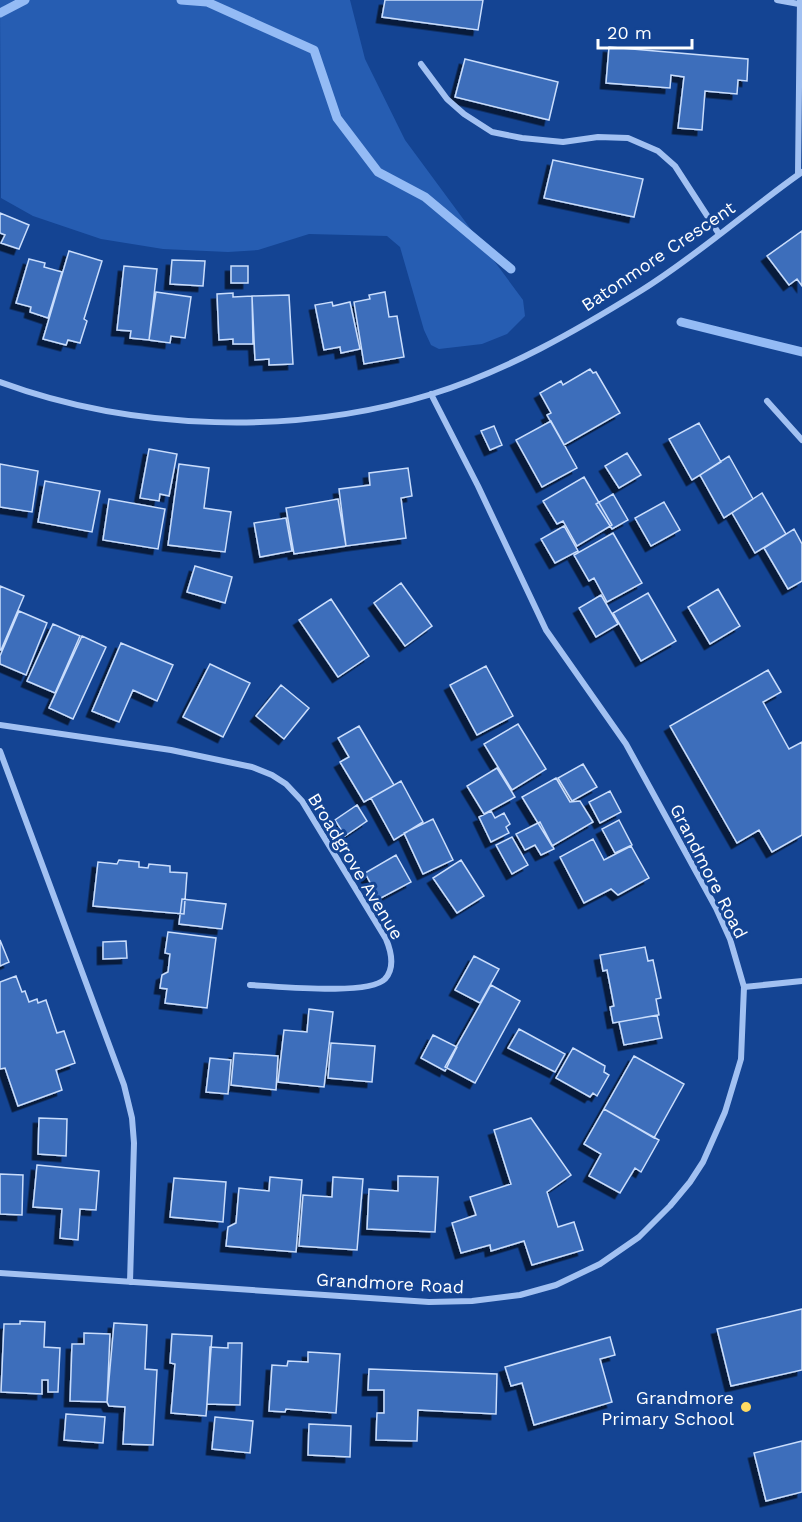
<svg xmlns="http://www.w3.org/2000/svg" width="802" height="1522" viewBox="0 0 802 1522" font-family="'Work Sans',sans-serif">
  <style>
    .green { fill: #265db2 }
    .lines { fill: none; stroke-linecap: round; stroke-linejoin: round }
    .stream { stroke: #94bbf5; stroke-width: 9 }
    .building { fill: #3d6ebb; stroke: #c9ddfc; stroke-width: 1.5; filter: url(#shadow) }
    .street { stroke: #a2c1f2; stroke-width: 6 }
    .poi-dot { fill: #ffdb62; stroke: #144493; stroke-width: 2 }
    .labels { text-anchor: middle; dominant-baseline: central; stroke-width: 6; stroke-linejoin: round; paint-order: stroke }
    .street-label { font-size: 18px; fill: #fff; stroke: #144493 }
    .poi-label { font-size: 18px; fill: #fff; stroke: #144493; text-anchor: end }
  </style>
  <defs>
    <filter id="shadow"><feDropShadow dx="-5.5" dy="5.5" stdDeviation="0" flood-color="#0009"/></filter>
  </defs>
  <rect width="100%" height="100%" fill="#144493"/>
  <path class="green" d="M0 0H350L365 59 405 140 523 300 525 316 507 334 482 344 439 349 431 345 424 330 400 247 387 236 309 234 258 250 228 252 163 249 101 239 33 216 1 198Z"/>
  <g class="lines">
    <path class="stream" d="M181 0 207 2 314 50 337 118 378 172 425 197 511 269
      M0 13 25 0
      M681 322 802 352"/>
  </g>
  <path class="building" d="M385 0H483L478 30 382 17Z
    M609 47 748 59 747 81 738 80 737 94 705 91 702 130 678 128 684 77 671 75 670 88 606 83Z
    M465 59 558 82 549 120 455 97Z
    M553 160 643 179 634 217 544 198Z
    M0 213 29 225 19 249 1 243 5 235 0 233Z
    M802 231V286L797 279 789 285 767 256Z
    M69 251 102 261 84 319 87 321 80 343 68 340 66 345 43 339Z
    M29 259 45 263 44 267 62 272 48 318 30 312 31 307 16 303Z
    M172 260 205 261 203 286 170 284Z
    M124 266 157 269 149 340 130 338 131 331 117 330Z
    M231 266H248V283H231Z
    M156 292 191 297 185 338 171 336 170 343 149 340Z
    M385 292 389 317 397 316 404 357 364 364 354 302 370 299 369 295Z
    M233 293V297L252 296 253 344H233V339L219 340 217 294Z
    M289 295 293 364 269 365V359L255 360 252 296Z
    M332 302 333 306 350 302 360 349 341 353 340 347 324 350 315 305Z
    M590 369 593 373 596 372 620 413 564 445 547 415 551 413 540 393 561 381 563 385Z
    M551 421 577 468 542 487 516 440Z
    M699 423 721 462 692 480 669 439Z
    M494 426 502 445 490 450 481 431Z
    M149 449 177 454 169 496 160 494 159 501 140 498Z
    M627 453 641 475 619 488 605 466Z
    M729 456 753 499 724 518 700 475Z
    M0 464 38 471 32 512 0 507Z
    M179 464 209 468 204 508 231 512 225 552 168 545Z
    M408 468 412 496 401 498 406 538 346 546 339 489 370 485 369 473Z
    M584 477 612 525 577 546 563 521 557 524 543 501Z
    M45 481 100 491 92 532 38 522Z
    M762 493 786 534 755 553 732 513Z
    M613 494 628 520 612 529 596 504Z
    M109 499 165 509 158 549 103 540Z
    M338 499 346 546 294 554 286 508Z
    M664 502 680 530 651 546 635 518Z
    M286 518 292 551 260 557 254 523Z
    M564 526 578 551 555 563 541 539Z
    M794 529 802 544V581L788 589 764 548Z
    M613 533 642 583 607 602 594 578 589 581 574 555Z
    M195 566 232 577 225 603 187 592Z
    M401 583 432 626 405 646 374 603Z
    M0 586 24 596 1 650H0Z
    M718 589 740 626 710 644 688 607Z
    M648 593 676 641 641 661 613 613Z
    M601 595 618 624 596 637 579 608Z
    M331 599 369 656 338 677 299 620Z
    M19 611 47 623 26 675 0 664V656Z
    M53 624 80 636 55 693 27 681Z
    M82 636 106 647 73 719 49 708Z
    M121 643 173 665 157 701 133 690 119 722 92 711Z
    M210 664 250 683 223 737 183 717Z
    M486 666 513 716 477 735 450 685Z
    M768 670 781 692 763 702 789 749 802 742V835L772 852 759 830 737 843 670 726Z
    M281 685 309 708 284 739 256 716Z
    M518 724 546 769 512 790 484 744Z
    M359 726 394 785 364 802 340 762 349 757 338 738Z
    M583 764 597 787 572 801 558 778Z
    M497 768 515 797 484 814 467 786Z
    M556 778 570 802 580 801 593 822 552 846 522 797Z
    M401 781 423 822 394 840 371 798Z
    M610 791 621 812 600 823 589 802Z
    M357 805 367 821 345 836 335 820Z
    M491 811 495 818 504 813 510 824 506 827 509 833 491 842 479 817Z
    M433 819 453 860 423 874 404 833Z
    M619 820 632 845 615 853 602 829Z
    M540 822 554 849 541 855 535 845 525 850 516 834Z
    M512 837 528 865 512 874 496 845Z
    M593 839 604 860 631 846 649 878 618 895 611 889 584 903 560 857Z
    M396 855 411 882 379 899 365 873Z
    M119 860 139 862V867L148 868 149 864 170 866V872L187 873 184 914 93 906 98 862 117 864Z
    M461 860 484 896 457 913 433 878Z
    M182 899 226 904 222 929 179 924Z
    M168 932 216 938 207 1008 165 1003 167 989 160 988 162 975 168 972 170 954 165 953Z
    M0 940 9 962 0 966Z
    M126 941 127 958 103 959V942Z
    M645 947 648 961 653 960 661 998 656 999 659 1015 613 1023 610 1007 614 1006 607 970 603 971 600 955Z
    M474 956 499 969 480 1003 455 990Z
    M16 976 22 992 25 991 29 1002 37 999 38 1003 46 1000 57 1033 64 1031 75 1063 56 1070 62 1090 18 1106 5 1068 0 1069V982Z
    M491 985 520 1001 475 1083 445 1067Z
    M309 1009 333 1012 324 1087 278 1082 284 1030 307 1032Z
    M657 1015 662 1038 624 1045 619 1022Z
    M519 1029 565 1054 555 1072 508 1048Z
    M433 1035 457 1047 445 1071 421 1058Z
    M331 1043 375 1046 372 1082 328 1078Z
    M573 1048 605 1066 604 1072 609 1075 597 1096 593 1093 590 1097 556 1078Z
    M234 1053 278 1056 276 1090 231 1085Z
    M634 1056 684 1084 654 1138 604 1109Z
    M210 1058 231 1060 228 1094 206 1092Z
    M604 1109 659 1140 641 1172 635 1168 620 1193 589 1176 601 1154 584 1144Z
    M39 1118 67 1119 66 1156 38 1154Z
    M531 1118 571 1175 547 1192 558 1227 574 1222 583 1250 532 1265 524 1241 491 1251 490 1245 461 1253 452 1223 476 1215 470 1197 511 1184 494 1130Z
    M37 1165 99 1171 96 1210 80 1209 78 1240 60 1238 62 1209 33 1207Z
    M0 1174 23 1175 22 1215 0 1214Z
    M398 1176 438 1177 435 1232 367 1229 369 1189 398 1191Z
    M270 1177 302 1180 296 1252 226 1246 228 1227 236 1223 239 1188 269 1191Z
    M333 1177 363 1179 357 1250 299 1246 303 1195 332 1197Z
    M174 1178 226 1182 223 1222 170 1217Z
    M802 1309V1370L731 1386 717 1329Z
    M20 1321 45 1322 44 1347 60 1348 58 1392H48V1380H42V1394L1 1392 4 1324H20Z
    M114 1323 147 1325 145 1369 157 1370 153 1445 123 1444 125 1407 109 1406 107 1402Z
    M84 1333 110 1334 107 1402 70 1401 72 1344H84Z
    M172 1334 212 1336 206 1416 171 1413 175 1364 170 1363Z
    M610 1337 615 1355 600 1359 612 1402 534 1425 522 1383 511 1386 505 1367Z
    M228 1343H242L240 1405 207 1404 210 1347 228 1348Z
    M308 1352 340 1354 336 1413 286 1409 285 1412 269 1411 272 1365 287 1366 288 1361 308 1362Z
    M369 1369 497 1374 496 1414 418 1410 417 1441 376 1440 377 1413H384V1390H368Z
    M66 1414 105 1417 103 1443 64 1440Z
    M215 1417 253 1421 250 1453 212 1449Z
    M309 1424 351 1426 350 1457 308 1455Z
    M802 1441V1492L766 1501 754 1453Z"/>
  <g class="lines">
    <path class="street" d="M777 0 799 4
      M421 64 447 99 464 114 492 132 522 138 563 142 598 137 628 138 658 151 675 166 719 234
      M798 174 800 0
      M0 382C133 431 296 436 432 394 506 371 576 331 642 290 698 255 748 210 802 172
      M767 401 802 440
      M0 725 171 750 252 767 272 775 286 784 302 801 386 939C391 951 395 968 385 979 368 996 276 986 250 985
      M0 751 124 1085 132 1118 134 1143 130 1282
      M744 987 802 981
      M0 1273 429 1302 472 1301 520 1295 556 1285 600 1264 639 1237 670 1206 690 1182 703 1162 725 1112 741 1059 744 987 730 939 716 908 626 744 546 630 478 486 431 394"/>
  </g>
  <circle class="poi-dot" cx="746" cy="1407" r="6"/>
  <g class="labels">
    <g class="street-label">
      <text transform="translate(658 256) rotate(-34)">Batonmore Crescent</text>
      <text transform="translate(356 866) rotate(59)">Broadgrove Avenue</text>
      <text transform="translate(709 871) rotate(63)">Grandmore Road</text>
      <text transform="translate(390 1283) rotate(3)">Grandmore Road</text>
    </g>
    <g class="poi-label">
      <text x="734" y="1397">Grandmore<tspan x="734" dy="21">Primary School</tspan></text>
    </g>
  </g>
  <path d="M598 39v9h94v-9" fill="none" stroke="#ffffff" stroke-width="3"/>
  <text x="607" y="39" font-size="18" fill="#ffffff" stroke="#144493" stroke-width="4.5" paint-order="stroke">20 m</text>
</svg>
